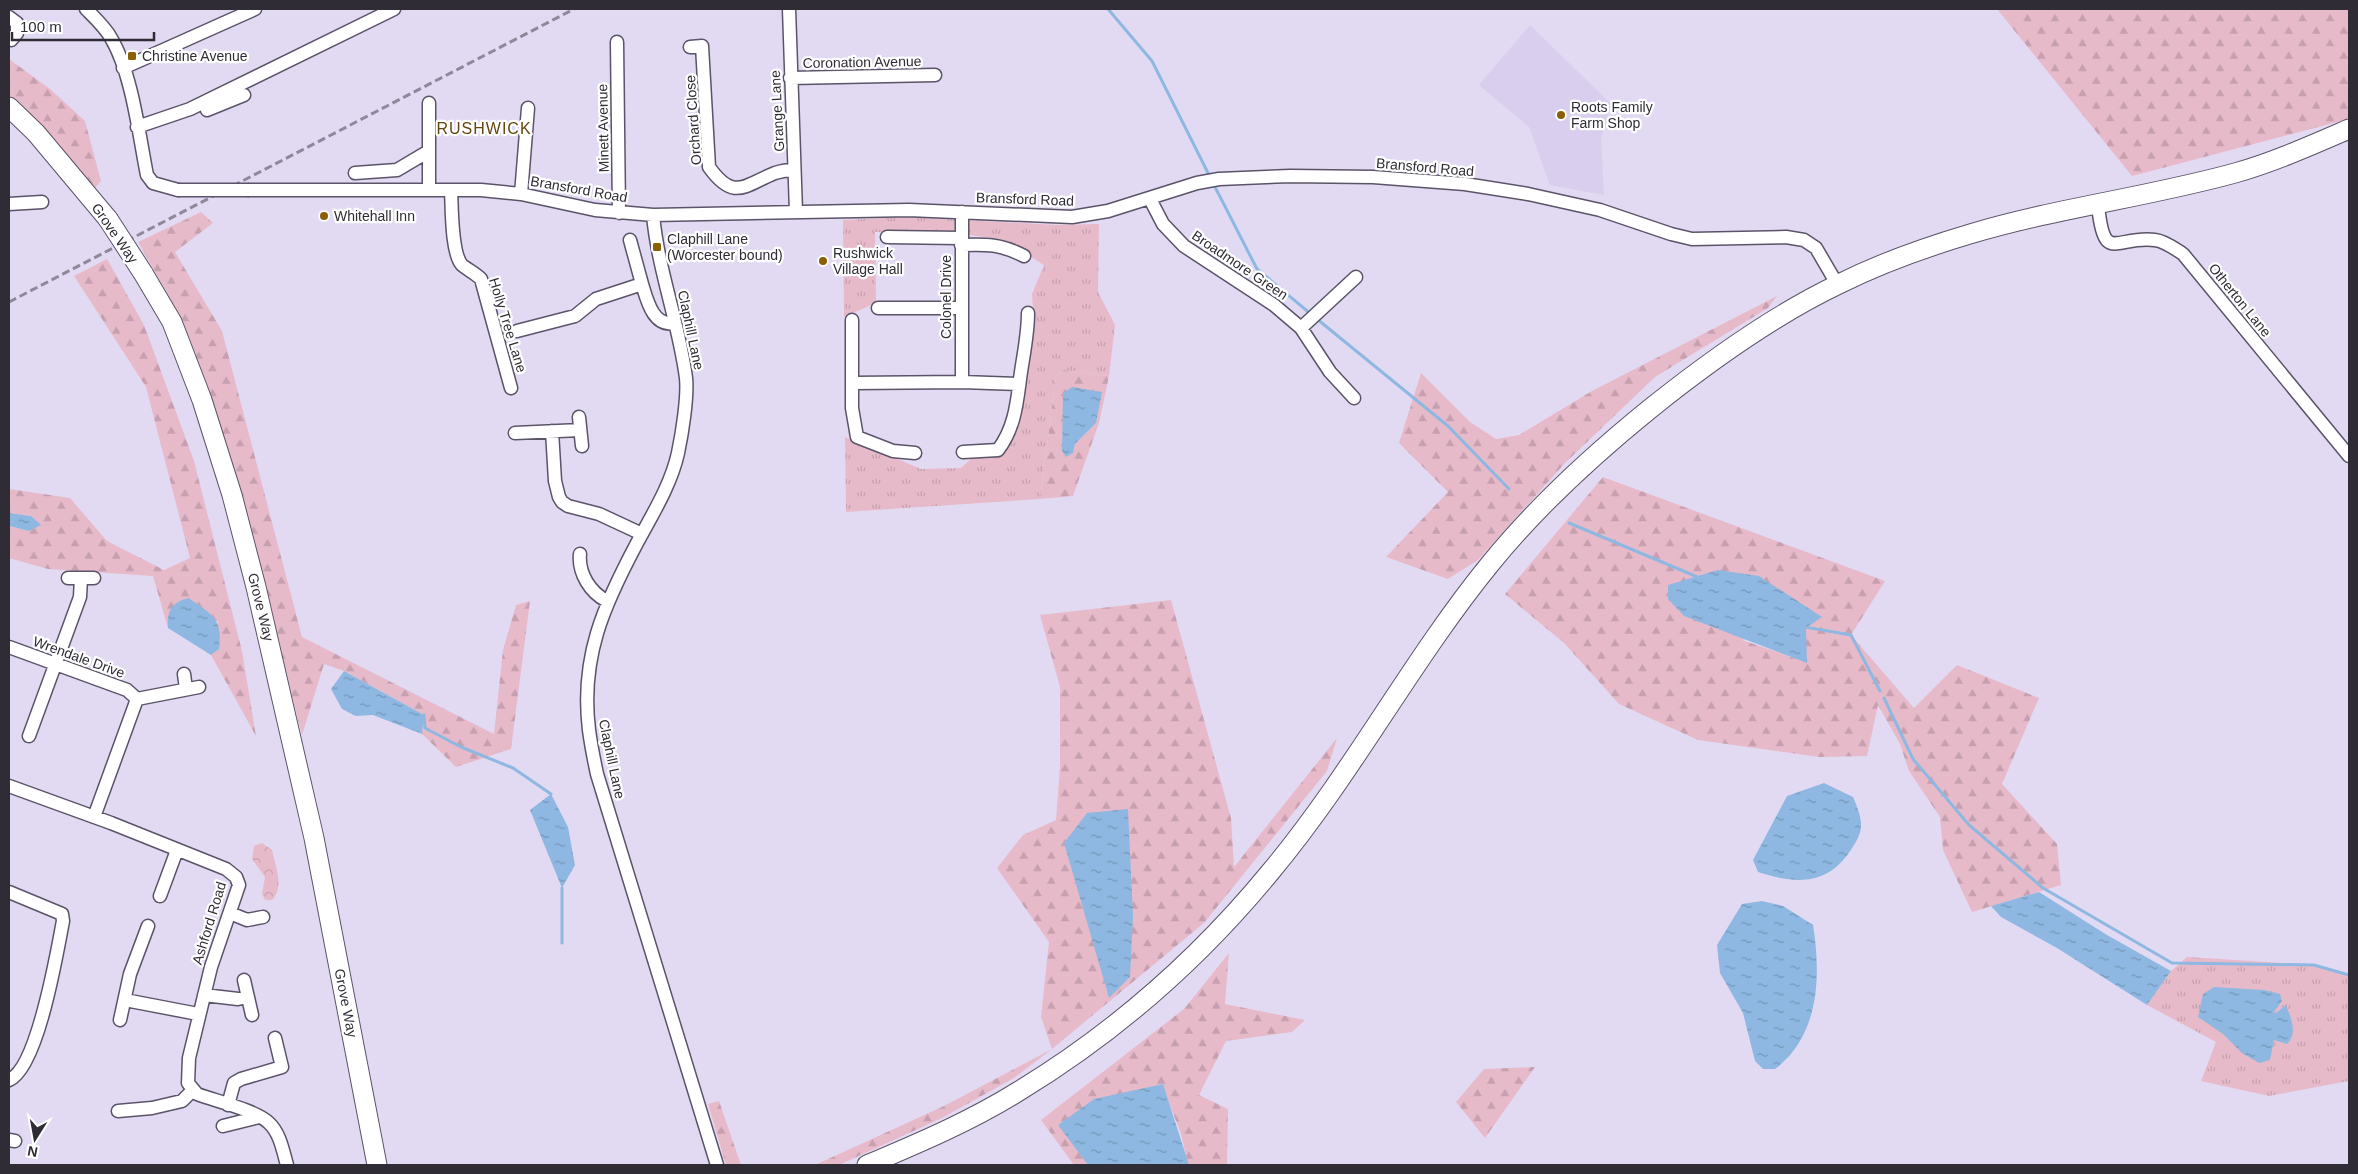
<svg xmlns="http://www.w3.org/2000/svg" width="2358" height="1174" viewBox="0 0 2358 1174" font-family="Arial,sans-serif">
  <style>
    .built { fill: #d9ceed }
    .grass { fill: url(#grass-tufts) }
    .forest { fill: url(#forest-firs); fill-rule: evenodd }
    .park { fill: url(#park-crowns) }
    .water { fill: url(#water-ripples) }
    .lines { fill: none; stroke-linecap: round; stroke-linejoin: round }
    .stream { stroke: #8eb8e1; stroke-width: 3 }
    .minor-casing { stroke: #5b5368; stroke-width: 15 }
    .highway-casing { stroke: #5b5368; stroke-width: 21 }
    .minor { stroke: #fff; stroke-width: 12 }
    .highway { stroke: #fff; stroke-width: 19 }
    .rail { stroke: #8e899a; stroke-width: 3; stroke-dasharray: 8 4; stroke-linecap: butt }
    .minor-bridge-casing { stroke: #5b5368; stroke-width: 15; stroke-linecap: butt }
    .highway-bridge-casing { stroke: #5b5368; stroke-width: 21; stroke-linecap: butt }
    .minor-bridge { stroke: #fff; stroke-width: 12 }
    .highway-bridge { stroke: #fff; stroke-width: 19 }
    .poi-dot { fill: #8d5f05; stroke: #fff; stroke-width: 2 }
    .labels { text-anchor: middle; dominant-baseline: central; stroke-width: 4.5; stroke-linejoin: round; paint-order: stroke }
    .poi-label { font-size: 14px; fill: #2f2c35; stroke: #fff; text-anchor: start }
    .street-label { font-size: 14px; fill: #2f2c35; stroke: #fff }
    .quarter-label { font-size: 16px; letter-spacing: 1px; fill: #65450e; stroke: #fff }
  </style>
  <defs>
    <pattern id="grass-tufts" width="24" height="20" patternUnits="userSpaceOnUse" patternTransform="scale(1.25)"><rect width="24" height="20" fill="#e7baca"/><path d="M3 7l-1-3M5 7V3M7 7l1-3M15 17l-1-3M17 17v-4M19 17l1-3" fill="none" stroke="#c6a0ae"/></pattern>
    <pattern id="forest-firs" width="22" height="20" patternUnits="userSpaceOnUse" patternTransform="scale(1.25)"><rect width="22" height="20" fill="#e7baca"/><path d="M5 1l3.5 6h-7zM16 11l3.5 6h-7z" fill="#c6a0ae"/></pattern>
    <pattern id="park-crowns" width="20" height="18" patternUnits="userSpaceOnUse" patternTransform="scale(1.25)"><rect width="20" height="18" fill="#e7baca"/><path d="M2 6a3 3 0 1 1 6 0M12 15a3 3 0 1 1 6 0" fill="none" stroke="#c6a0ae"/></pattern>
    <pattern id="water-ripples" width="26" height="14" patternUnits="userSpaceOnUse" patternTransform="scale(1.25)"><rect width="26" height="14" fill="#8eb8e1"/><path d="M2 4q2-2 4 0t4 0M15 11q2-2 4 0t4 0" fill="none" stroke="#7496b7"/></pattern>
  </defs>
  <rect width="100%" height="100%" fill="#e2daf3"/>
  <path class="built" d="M1530 25 1611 104 1601 139 1604 195 1550 185 1529 127 1479 85Z"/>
  <path class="grass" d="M907 217 1056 225 1099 224 1098 292 1115 325 1109 376 1064 370 1056 376 1040 499 846 512 845 437 921 469 961 468 972 458 1002 455 1023 406 1034 327 1032 294 1044 265 1001 239 953 233 875 232 876 303 844 317 843 220Z
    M2187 957 2314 965 2349 975V1081L2269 1096 2201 1081 2216 1042 2147 1005 2171 971Z"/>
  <path class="forest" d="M1997 9H2349V119L2132 176Z
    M9 59 50 89 85 121 101 181 95 188 48 135 9 97Z
    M201 212 213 223 175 252 222 331 302 637 494 734 503 650 516 605 530 601 511 749 456 767 422 734 424 715 344 671 324 664 302 735 267 601 206 388 183 321 138 242Z
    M107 259 144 325 194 461 242 651 256 736 211 655 218 622 179 601 168 628 153 576 48 569 9 558V526L29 531 31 516 9 513V489L70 498 107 541 164 570 190 558 146 387 74 276Z
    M1777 296 1768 308 1655 377 1565 463 1478 560 1448 579 1386 557 1448 492 1399 443 1421 373 1470 422 1496 439 1519 435 1592 391Z
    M1064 370 1109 376 1099 423 1073 496 1040 499 1056 376ZM1096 423 1075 444 1073 453 1062 451 1064 436Z
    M1603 477 1885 581 1851 635 1914 708 1957 665 2039 698 2002 784 2057 844 2061 885 1972 912 1943 850 1940 817 1909 771 1900 744 1878 705 1867 756 1820 757 1698 740 1619 704 1564 643 1505 594ZM1821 617 1806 628V662L1742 640Z
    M1171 600 1231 818 1234 867 1337 738 1327 771 1204 923 1052 1049 1014 1078 942 1118 839 1165H815L944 1106 1052 1049 1041 1017 1049 942 997 868 1023 835 1056 820 1060 767V687L1040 615Z
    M1229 953 1225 1004 1305 1020 1292 1032 1226 1041 1199 1095 1228 1109 1227 1165H1188L1181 1134 1162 1084 1059 1125 1088 1165H1074L1041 1120 1184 1009Z
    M1535 1067 1485 1138 1456 1102 1484 1069Z
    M719 1101 741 1165H726L708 1104Z"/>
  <path class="park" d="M262 843 272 850C275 865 285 887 272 900H265L262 894 265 877 252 859 254 846Z"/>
  <path class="water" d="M1072 387 1102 392 1096 423 1075 444 1073 453 1066 457 1062 451 1063 393Z
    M9 513 31 516 41 525 29 531 9 526Z
    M1718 570 1759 576 1822 617 1806 628 1807 663 1684 616 1668 599V585Z
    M189 598C212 615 223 618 219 649L211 655 168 628C167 611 171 602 189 598Z
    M344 671 424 715 422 734 373 715 356 716 342 709 331 689Z
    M1824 783 1853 797C1864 823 1865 831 1848 854 1824 887 1793 883 1758 872L1753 860 1787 796Z
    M551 794 568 827 575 865 562 888 530 810Z
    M1128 809 1133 916 1130 977 1109 998 1064 843 1087 813Z
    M2039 892 2107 935 2171 971 2147 1005 2057 948 2001 917 1991 906Z
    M1762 901 1783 906 1813 925C1821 975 1820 1035 1775 1069H1763L1755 1061 1743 1013 1720 973 1717 945 1742 904Z
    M2214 987 2264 990 2280 994 2282 1001 2274 1012 2276 1013 2286 1005C2291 1018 2298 1033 2287 1044L2274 1040 2270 1060 2259 1063 2242 1053 2223 1034 2198 1017 2203 994Z
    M1163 1084 1189 1165H1088L1058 1125 1094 1099Z"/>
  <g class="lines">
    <path class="stream" d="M1108 9 1152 61 1210 177
      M1213 183 1257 269 1312 315
      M1317 319 1448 426 1509 489
      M1569 523 1700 578
      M1805 627 1851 635 1880 691
      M1884 698 1913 759 1969 825 2043 888 2172 963 2314 965 2349 975
      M424 715 425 728 461 747 513 768 551 794
      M562 943V888"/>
    <g class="minor-casing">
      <path id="minor" d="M86 9C95 18 105 27 111 38 132 73 139 135 147 175L153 183 178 190
        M789 9 796 212
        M9 17 17 23V33L11 40
        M617 42 619 213
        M690 47 702 46 709 167C734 202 745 185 775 173 781 171 788 170 794 170
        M123 68 255 9
        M790 78 935 75
        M429 103V189
        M207 110 244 95
        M137 127 190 109 394 9
        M355 173 397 170 429 151
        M249 190H481L521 194 595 210 653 215 909 210 1072 217 1108 211 1197 183 1219 179 1290 176 1373 177 1465 184 1528 194 1600 210 1671 234 1692 239 1786 237 1804 240 1816 248 1837 284
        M451 190C452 207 451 253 462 265 468 270 475 273 481 279L511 388
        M521 194 528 108
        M1150 199 1163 224 1184 246 1274 305 1301 328 1330 372 1354 398
        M9 204 42 202
        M2098 205C2104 266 2116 235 2155 240 2165 241 2175 249 2183 254L2349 456
        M653 215C658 270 679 323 686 378 688 397 682 434 678 453 671 485 652 515 637 543 604 605 580 657 589 730 591 745 594 760 597 774L717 1165
        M887 237 961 238
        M630 240 642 284
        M961 245C987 244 1001 244 1024 256
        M878 308H961
        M852 320V408L857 437 893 451 915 453
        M1301 328 1356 277
        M517 331 575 316 596 299 642 284C647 300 653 327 674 323
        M962 382V212
        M853 383 962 382 1019 384
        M579 417 582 446
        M552 431 555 481 559 497 562 502 568 506 599 514 642 534
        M515 433 580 430
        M963 452 998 450C1016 426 1017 400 1021 372 1024 352 1028 333 1028 313
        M580 554C578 574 591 593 607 601
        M68 578H94
        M9 647 127 690 137 699
        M184 674 186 689
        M137 699 199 687
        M29 736 80 597 81 578
        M9 786 111 823 226 869 236 877 239 885 211 967 189 1058 188 1083 197 1094C215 1101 256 1110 269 1123 280 1133 283 1151 287 1165
        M94 817 137 699
        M9 892 62 914 63 921C57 952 38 1068 9 1080
        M160 896 177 850
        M230 913 247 920 263 917
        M244 980 252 1015
        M204 995 238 999 247 997
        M125 1000 198 1014
        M120 1020 130 974 148 926
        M228 1105 234 1083 241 1079 282 1067 275 1038
        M118 1111 152 1108 182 1101 193 1090
        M223 1126 259 1117
        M9 1140 15 1141"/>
    </g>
    <g class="highway-casing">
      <path id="highway" d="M9 107 36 133 108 219
        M143 273 172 322 202 400 232 495 256 587 314 838 377 1165
        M867 1165C919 1143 971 1121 1019 1091 1116 1032 1200 958 1272 870 1352 774 1411 661 1490 564 1537 506 1593 455 1651 408 1706 364 1776 314 1839 284 1881 263 1926 247 1970 234 2057 208 2148 197 2235 173 2274 162 2312 145 2349 129"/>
    </g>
    <use href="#minor" class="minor"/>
    <use href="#highway" class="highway"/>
    <path class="rail" d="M9 302 574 9"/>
    <g class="minor-bridge-casing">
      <path id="minor-bridge" d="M178 190H249"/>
    </g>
    <g class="highway-bridge-casing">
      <path id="highway-bridge" d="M108 219 143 273"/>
    </g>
    <use href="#minor-bridge" class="minor-bridge"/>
    <use href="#highway-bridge" class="highway-bridge"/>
  </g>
  <g class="poi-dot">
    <rect x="127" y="51" width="10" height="10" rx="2.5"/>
    <circle cx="1561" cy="115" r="5"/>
    <circle cx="324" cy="216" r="5"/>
    <rect x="652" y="242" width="10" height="10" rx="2.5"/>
    <circle cx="823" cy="261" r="5"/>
  </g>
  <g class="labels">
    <g class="poi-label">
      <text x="142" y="56">Christine Avenue</text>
      <text x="1571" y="107">Roots Family<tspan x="1571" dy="16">Farm Shop</tspan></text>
      <text x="334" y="216">Whitehall Inn</text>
      <text x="667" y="239">Claphill Lane<tspan x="667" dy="16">(Worcester bound)</tspan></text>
      <text x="833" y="253">Rushwick<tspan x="833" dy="16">Village Hall</tspan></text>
    </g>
    <g class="street-label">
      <text transform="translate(862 62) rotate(-1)">Coronation Avenue</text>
      <text transform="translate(777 111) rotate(-93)">Grange Lane</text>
      <text transform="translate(693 120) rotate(-94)">Orchard Close</text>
      <text transform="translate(603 128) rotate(-91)">Minett Avenue</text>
      <text transform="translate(1425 167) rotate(5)">Bransford Road</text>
      <text transform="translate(579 189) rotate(10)">Bransford Road</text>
      <text transform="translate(1025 199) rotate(2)">Bransford Road</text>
      <text transform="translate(115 233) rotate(55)">Grove Way</text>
      <text transform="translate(1240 265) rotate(34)">Broadmore Green</text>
      <text transform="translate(946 297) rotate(-90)">Colonel Drive</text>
      <text transform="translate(2240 300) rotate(51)">Otherton Lane</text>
      <text transform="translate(508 325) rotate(73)">Holly Tree Lane</text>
      <text transform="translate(691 330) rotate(78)">Claphill Lane</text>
      <text transform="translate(261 607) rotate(76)">Grove Way</text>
      <text transform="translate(79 657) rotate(20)">Wrendale Drive</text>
      <text transform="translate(612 759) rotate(78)">Claphill Lane</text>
      <text transform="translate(209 923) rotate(-73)">Ashford Road</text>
      <text transform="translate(346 1003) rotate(79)">Grove Way</text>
    </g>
    <g class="quarter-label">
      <text x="484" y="128">RUSHWICK</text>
    </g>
  </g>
  <rect width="2358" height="1174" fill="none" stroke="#2f2c35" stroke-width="20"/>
  <g transform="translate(35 1139) rotate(191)" stroke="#ffffff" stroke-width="4" paint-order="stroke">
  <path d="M0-4L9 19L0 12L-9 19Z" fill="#2f2c35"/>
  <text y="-8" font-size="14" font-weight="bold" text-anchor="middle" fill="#2f2c35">N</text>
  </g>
  <path d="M12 32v8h142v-8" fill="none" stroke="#2f2c35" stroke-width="2.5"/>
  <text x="20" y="32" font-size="15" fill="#2f2c35" stroke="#ffffff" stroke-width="4" paint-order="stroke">100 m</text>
</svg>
